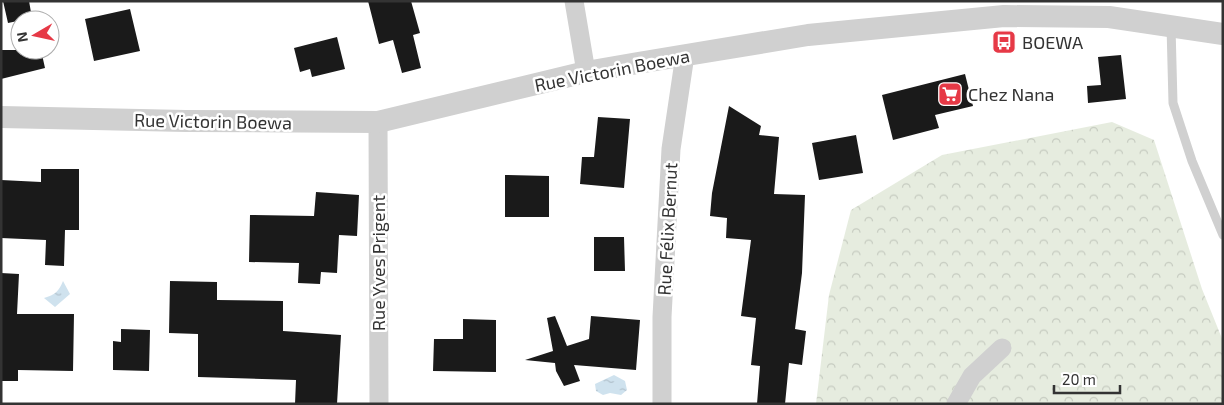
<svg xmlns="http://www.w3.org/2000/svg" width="1224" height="405" viewBox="0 0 1224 405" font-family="'Exo 2',sans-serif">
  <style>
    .forest { fill: url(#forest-crowns) }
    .water { fill: url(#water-ripples) }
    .building { fill: #1a1a1a }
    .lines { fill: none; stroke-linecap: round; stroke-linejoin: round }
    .service { stroke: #d0d0d0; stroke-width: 9 }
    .minor { stroke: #d0d0d0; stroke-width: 19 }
    .tertiary { stroke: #d0d0d0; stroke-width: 22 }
    .labels { text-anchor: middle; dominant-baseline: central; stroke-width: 5; stroke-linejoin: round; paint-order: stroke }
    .poi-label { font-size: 18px; fill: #333; stroke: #fff; text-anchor: start }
    .street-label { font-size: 18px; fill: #333; stroke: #fff }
  </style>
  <defs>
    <pattern id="forest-crowns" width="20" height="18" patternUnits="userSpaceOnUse" patternTransform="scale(1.25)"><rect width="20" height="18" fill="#e6ecdf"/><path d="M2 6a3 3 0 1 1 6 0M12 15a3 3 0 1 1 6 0" fill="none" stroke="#c6cbc0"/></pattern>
    <pattern id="water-ripples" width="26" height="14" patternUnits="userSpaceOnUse" patternTransform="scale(1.25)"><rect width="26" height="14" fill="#cfe2ee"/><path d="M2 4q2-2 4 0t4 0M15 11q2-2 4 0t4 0" fill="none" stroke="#b2c2cd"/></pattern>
  </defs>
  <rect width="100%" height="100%" fill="#fff"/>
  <path class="forest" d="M1112 122 1154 140 1202 289 1223 341V404H816L829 295 851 210 942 155Z"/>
  <path class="water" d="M63 281 70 294 55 307 44 298C55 295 59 291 63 281Z
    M614 375 625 381 627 390 621 395 610 393 603 395 596 391 595 384Z"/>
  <path class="building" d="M3 1H29L32 18 8 23Z
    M368 1H411L420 33 413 35 421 68 402 73 393 40 379 44Z
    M130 9 140 51 94 61 85 19Z
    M337 37 345 69 312 77 310 69 300 72 294 48Z
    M1 50H41L45 68 1 79Z
    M1121 55 1126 99 1088 103 1087 86 1101 85 1098 57Z
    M965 74 973 106 935 115 939 128 893 140 882 95Z
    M729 106 761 126 759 135 779 137 774 194 805 195 802 273 795 329 806 331 802 365 789 363 785 404H757L760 366 751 365 756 318 741 316 751 240 726 238 727 218 710 216 712 193Z
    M598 117 630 119 624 188 580 184 582 157H594Z
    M856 135 863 173 819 180 812 143Z
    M41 169H79V230H65L64 266 45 265 46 240 1 238V180L41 182Z
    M505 175 549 176V217H505Z
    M316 192 359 195 357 236 339 235 337 273 321 272 320 284 298 283 299 263 249 262 250 215 314 216Z
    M594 237H624L625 271H594Z
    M1 273 19 274 17 314H74L73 371 18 370V381H1Z
    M170 281 217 282V300L283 301V331L341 335 337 404H295L296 380 198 377V334L169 333Z
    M555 316 567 346 589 339 591 316 640 320 636 370 574 365 580 381 564 386 556 371 555 363 525 360 553 351 547 318Z
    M463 319 496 320V372L433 371 434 339H463Z
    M121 329 150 330 149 371 113 370V341L121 342Z"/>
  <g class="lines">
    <path class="service" d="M1171 26 1173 103 1192 161 1223 235"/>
    <path class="minor" d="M574 1 586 72
      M378 122 379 404
      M662 404V317L671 149 685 55
      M956 404 972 376 1002 348"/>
    <path class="tertiary" d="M1 117 186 121 378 122 586 72 638 63 808 35 1004 16 1109 17 1223 34"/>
  </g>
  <defs>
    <g id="bus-square" transform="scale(1.25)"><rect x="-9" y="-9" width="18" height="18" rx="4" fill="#e63946" stroke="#fff"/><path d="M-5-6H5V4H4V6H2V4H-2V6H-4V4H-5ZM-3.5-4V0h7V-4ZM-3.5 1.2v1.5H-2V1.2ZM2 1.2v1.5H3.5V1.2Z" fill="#fff"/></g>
    <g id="supermarket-square" transform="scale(1.25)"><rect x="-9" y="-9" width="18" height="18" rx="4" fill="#e63946" stroke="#fff"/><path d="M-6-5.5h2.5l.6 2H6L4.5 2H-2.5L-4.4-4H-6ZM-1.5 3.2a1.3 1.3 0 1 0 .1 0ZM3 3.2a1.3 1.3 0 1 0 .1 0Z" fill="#fff"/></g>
  </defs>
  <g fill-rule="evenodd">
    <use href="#bus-square" x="1004" y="42"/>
    <use href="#supermarket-square" x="950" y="94"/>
  </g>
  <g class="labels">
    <g class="poi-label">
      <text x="1022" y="42">BOEWA</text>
      <text x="968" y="94">Chez Nana</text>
    </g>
    <g class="street-label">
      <text transform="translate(612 70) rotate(-11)">Rue Victorin Boewa</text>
      <text transform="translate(213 121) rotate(1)">Rue Victorin Boewa</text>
      <text transform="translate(667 229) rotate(-87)">Rue Félix Bernut</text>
      <text transform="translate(378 263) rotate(-90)">Rue Yves Prigent</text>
    </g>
  </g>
  <rect width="1224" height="405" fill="none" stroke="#333333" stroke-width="5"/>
  <g transform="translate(35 35) rotate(261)"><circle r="24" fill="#ffffff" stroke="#adadad"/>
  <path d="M0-4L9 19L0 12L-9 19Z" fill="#e63946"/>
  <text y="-8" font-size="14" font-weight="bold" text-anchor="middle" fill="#333333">N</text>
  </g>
  <path d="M1054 385v8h66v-8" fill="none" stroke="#333333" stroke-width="2.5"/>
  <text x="1062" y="385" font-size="15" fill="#333333" stroke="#ffffff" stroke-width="4" paint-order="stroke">20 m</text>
</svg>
